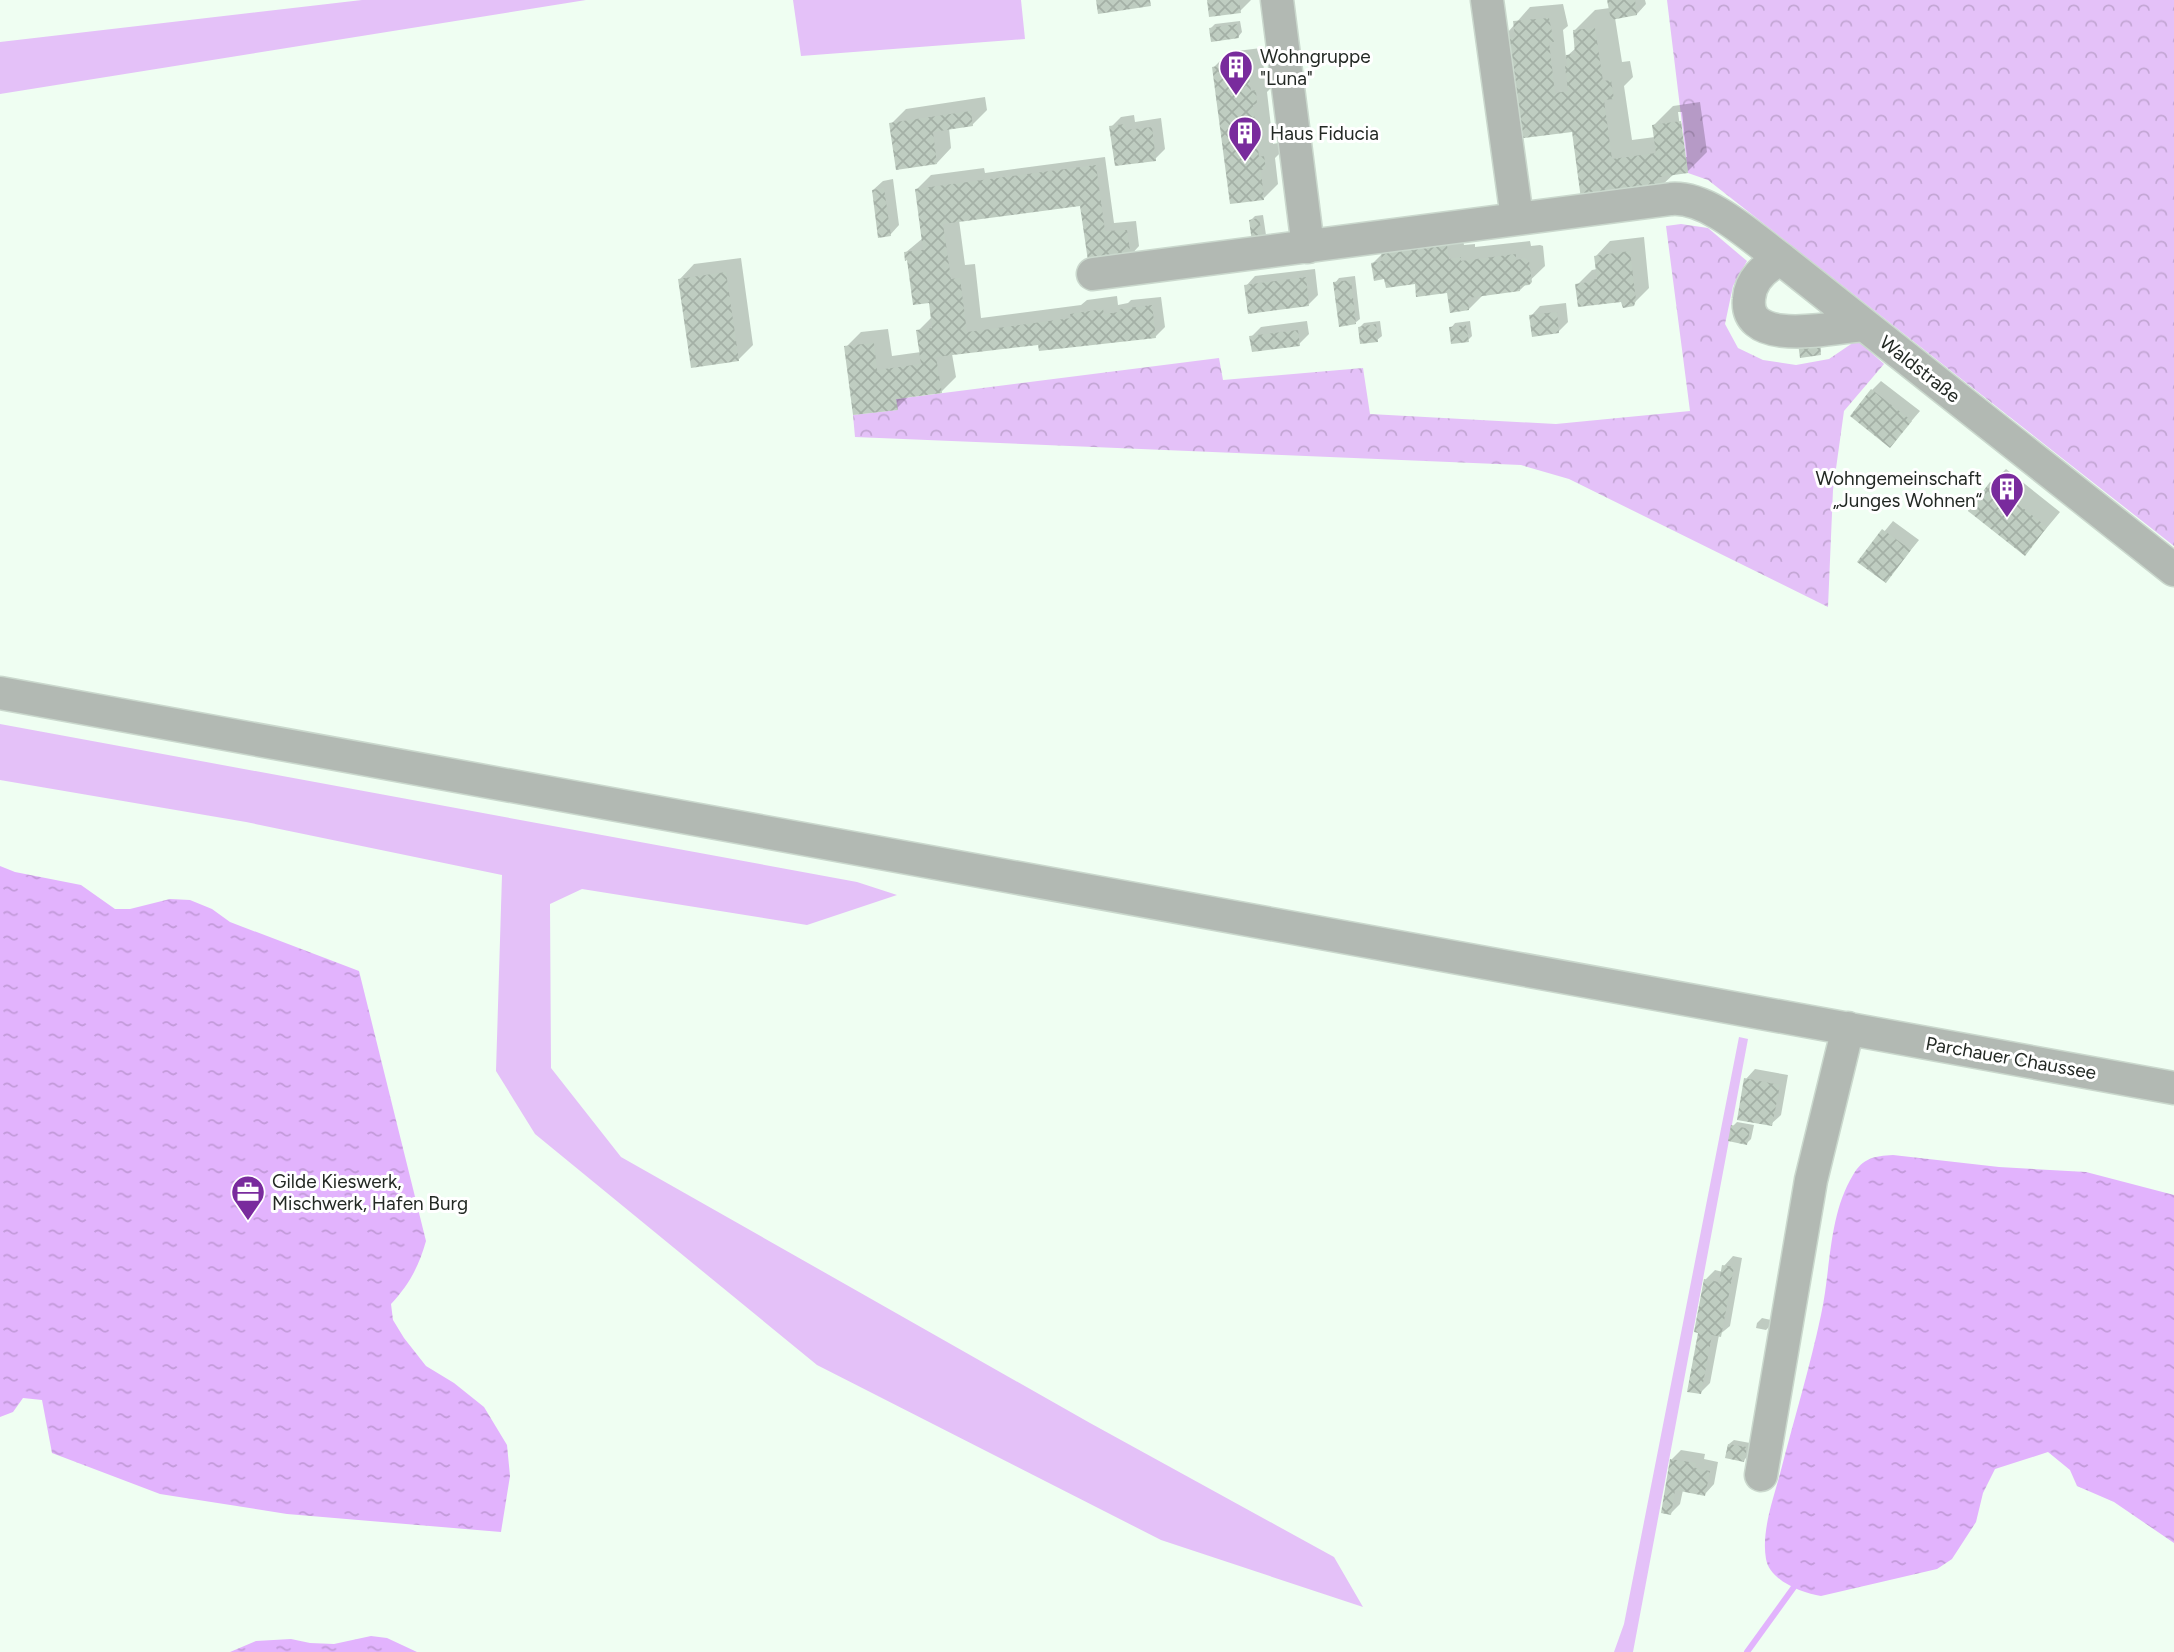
<svg xmlns="http://www.w3.org/2000/svg" width="2174" height="1652" viewBox="0 0 2174 1652" font-family="Figtree,sans-serif">
  <style>
    .green { fill: #e4c1f8 }
    .forest { fill: url(#forest-crowns) }
    .water { fill: url(#water-ripples) }
    .shadow { fill: #0003; fill-rule: evenodd }
    .lines { fill: none; stroke-linecap: round; stroke-linejoin: round }
    .stream { stroke: #e2b3fd; stroke-width: 6 }
    .building { fill: url(#building-cross-hatch) }
    .minor-casing { stroke: #cad8cd; stroke-width: 35 }
    .minor { stroke: #b2b9b3; stroke-width: 32 }
    .labels { text-anchor: middle; dominant-baseline: central; stroke-width: 6; stroke-linejoin: round; paint-order: stroke }
    .poi-label { font-size: 19px; fill: #232924; stroke: #fff; text-anchor: start }
    .street-label { font-size: 19px; fill: #232924; stroke: #fff }
  </style>
  <defs>
    <pattern id="forest-crowns" width="20" height="18" patternUnits="userSpaceOnUse" patternTransform="scale(1.75)"><rect width="20" height="18" fill="#e4c1f8"/><path d="M2 6a3 3 0 1 1 6 0M12 15a3 3 0 1 1 6 0" fill="none" stroke="#c3a6d4"/></pattern>
    <pattern id="water-ripples" width="26" height="14" patternUnits="userSpaceOnUse" patternTransform="scale(1.75)"><rect width="26" height="14" fill="#e2b3fd"/><path d="M2 4q2-2 4 0t4 0M15 11q2-2 4 0t4 0" fill="none" stroke="#c29ad9"/></pattern>
    <pattern id="building-cross-hatch" width="8" height="8" patternUnits="userSpaceOnUse" patternTransform="scale(1.75)"><rect width="8" height="8" fill="#bfcdc1"/><path d="M0 0l8 8M0 8l8-8" fill="none" stroke="#a4b0a6"/></pattern>
  </defs>
  <rect width="100%" height="100%" fill="#effef2"/>
  <path class="green" d="M362 0H586L0 94V42Z
    M793 0H1021L1025 39 801 56Z
    M0 724 857 882 897 895 807 925 582 889 550 904 551 1068 621 1157 1090 1423 1334 1557 1363 1607 1161 1540 817 1365 535 1134 496 1071 502 875 246 822 0 780Z
    M1739 1037 1748 1039 1633 1652H1614L1624 1624Z"/>
  <path class="forest" d="M1667 0H2174V546L1708 180 1688 173Z
    M1681 224 1708 228 1747 261 1733 286 1725 324 1738 348 1763 360 1796 365 1829 359 1857 340 1884 364 1844 411 1833 490 1828 607 1569 479 1521 465 855 437 853 415 897 410 896 399 1219 358 1223 380 1363 368 1370 414 1556 424 1690 411 1666 226Z"/>
  <path class="water" d="M0 866 15 872 81 885 115 909H130L170 899 190 900 212 909 230 922 359 971 426 1241C419 1266 409 1285 391 1304L393 1320 404 1338 426 1366 454 1383 484 1407 507 1445 510 1476 501 1532 287 1514 160 1494 52 1453 42 1400 23 1398 13 1412 0 1417Z
    M1893 1155 1999 1167 2086 1172 2174 1195V1543L2114 1502 2077 1486 2070 1470 2048 1452 1995 1469 1983 1493 1976 1522 1952 1559 1937 1569 1821 1596C1802 1593 1770 1581 1766 1559 1761 1531 1774 1497 1781 1470 1794 1419 1810 1367 1821 1315 1831 1270 1828 1216 1853 1175 1863 1158 1874 1156 1893 1155Z
    M371 1636 387 1638 417 1652H230L256 1641 291 1639 310 1643 334 1644Z"/>
  <path class="shadow" d="M1209 0H1251L1240 11Z
    M1609 0H1645L1646 4 1637 14 1615 18 1622 62 1630 61 1633 77 1624 86 1632 140 1655 137 1654 125 1673 106 1700 102 1707 152 1687 172 1675 173 1660 187 1583 197 1574 128 1501 40 1530 7 1563 4 1568 26 1563 30 1566 57 1577 47 1575 30 1595 10 1610 8ZM1678 112H1682L1687 157H1684Z
    M1240 21 1242 32 1238 37 1211 28 1215 24Z
    M1261 48 1265 77 1270 76 1271 88 1267 92 1273 144 1278 143 1280 153 1275 158 1278 184 1264 198 1214 67 1229 52Z
    M985 97 987 110 972 125 949 128 951 148 937 163 891 124 906 109Z
    M1134 115 1135 122 1161 118 1165 149 1155 159 1111 127 1121 117Z
    M1105 157 1114 223 1136 221 1139 246 1130 256 1094 262 1082 204 959 220 965 265 975 264 981 318 1081 305 1087 300 1117 296 1118 305 1128 303 1131 300 1161 297 1165 327 1155 337 1039 343 952 354 956 377 941 392 909 396 897 408 846 347 861 332 888 329 892 356 921 352 918 331 932 317 930 301 905 253 923 238 916 190 931 175 984 168 985 173Z
    M893 179 899 225 890 235 873 190 883 181Z
    M1263 215 1266 235 1262 239 1251 220 1255 216Z
    M1461 231 1464 245 1475 244V247L1530 241 1531 246 1540 245 1543 246 1545 266 1520 290 1483 295 1469 309 1449 291 1416 282 1386 277 1373 263 1397 239Z
    M1644 237 1649 288 1634 303 1577 285 1592 270 1597 269 1596 256 1610 241Z
    M741 258 753 345 738 360 680 279 694 264Z
    M1315 269 1318 295 1309 304 1246 286 1255 276Z
    M1355 276 1360 319 1355 323 1335 283 1339 278Z
    M1566 303 1568 322 1558 332 1531 316 1540 306Z
    M1307 321 1309 334 1299 344 1251 337 1261 327Z
    M1380 321 1382 336 1377 340 1360 327 1364 323Z
    M1470 321 1472 336 1468 340 1451 328 1455 323Z
    M1881 381 1920 411 1890 446 1872 390Z
    M2006 469 2060 512 2025 554 1991 484Z
    M1893 521 1919 540 1886 581 1860 561Z
    M1755 1069 1788 1075 1781 1115 1771 1124 1746 1079Z
    M1737 1122 1754 1125 1751 1139 1747 1143 1733 1126Z
    M1733 1256 1742 1258 1730 1326 1719 1335 1710 1383 1700 1393V1331L1705 1280 1715 1270 1723 1272 1724 1266Z
    M1762 1318 1771 1320 1770 1326 1766 1330 1756 1328 1757 1323Z
    M1734 1440 1750 1443 1748 1456 1744 1460 1729 1444Z
    M1681 1450 1705 1454 1704 1459 1718 1462 1714 1484 1705 1494 1683 1490 1680 1504 1671 1513 1672 1459Z"/>
  <g class="lines">
    <path class="stream" d="M1747 1652 1794 1587"/>
  </g>
  <path class="building" d="M1096 0H1150L1151 6 1098 14Z
    M1207 0H1239L1241 13 1209 17Z
    M1607 0H1635L1637 15 1611 20Z
    M1549 18 1554 42H1549L1555 93 1568 91 1565 66H1567L1566 55 1575 54 1573 30 1595 28 1603 81 1611 80 1614 99 1604 100 1612 159 1656 153 1652 125 1681 121 1688 173 1660 177 1661 189 1581 199 1572 132 1516 139 1500 39 1515 37 1513 21Z
    M1237 24 1239 38 1211 42 1209 28Z
    M1247 62 1251 91 1256 90 1257 104 1253 105 1259 157 1264 156 1266 169 1261 170 1264 200 1230 204 1212 67Z
    M971 111 973 126 933 132 937 164 896 170 889 123Z
    M1125 124 1126 130 1152 127 1156 161 1115 166 1109 126Z
    M1096 165 1105 231 1127 230 1131 258 1088 261 1080 206 943 224 951 279 960 278 967 332 1071 318 1070 314 1103 309 1104 314 1119 312 1120 309 1152 305 1156 338 1039 351 1038 345 936 357 942 393 896 399 898 410 853 415 844 346 874 343 877 370 921 364 916 330 932 328 929 303 913 305 907 260 905 261 904 252 923 250 915 189Z
    M884 188 891 236 878 238 872 190Z
    M1259 218 1263 240 1252 242 1249 220Z
    M1447 245 1449 259 1461 257V261L1516 254V260L1525 258 1529 261 1532 282 1529 285 1520 286V291L1468 298 1469 310 1450 313 1447 293 1416 297 1415 284 1386 288 1384 279 1374 281 1371 263 1382 261 1381 253Z
    M1630 251 1636 300 1634 306 1623 308 1621 302 1578 307 1575 284 1590 282V280L1597 279 1594 256Z
    M726 272 739 361 691 368 678 279Z
    M1306 277 1309 306 1248 314 1244 285Z
    M1351 280 1356 324 1339 327 1333 282Z
    M1557 312 1559 333 1532 337 1529 315Z
    M1376 324 1378 342 1360 344 1358 327Z
    M1466 325 1469 342 1451 344 1449 327Z
    M1298 330 1300 346 1252 352 1249 336Z
    M1820 340 1821 355 1800 358 1798 343Z
    M1871 389 1912 421 1890 448 1850 416Z
    M1990 482 2047 527 2025 556 1968 511Z
    M1882 529 1911 550 1886 583 1857 562Z
    M1744 1078 1780 1085 1772 1126 1737 1120Z
    M1731 1125 1750 1129 1747 1145 1728 1141Z
    M1722 1265 1734 1267 1721 1337 1712 1335 1701 1394 1687 1392 1698 1333 1694 1332 1704 1279 1719 1282Z
    M1728 1444 1747 1447 1744 1462 1725 1458Z
    M1670 1459 1696 1463 1695 1468 1710 1471 1705 1496 1675 1490 1671 1515 1661 1513Z"/>
  <g class="lines">
    <g class="minor-casing">
      <path id="minor" d="M1277 0 1308 247
        M1487 0 1517 218
        M1781 259C1765 267 1750 280 1749 299 1744 349 1835 327 1864 325
        M1093 274 1671 199C1708 196 1751 237 1781 259L2174 570
        M0 693 2174 1088
        M1761 1475 1811 1180 1848 1028"/>
    </g>
    <use href="#minor" class="minor"/>
  </g>
  <defs>
    <g id="building-pin" transform="scale(1.75)"><path d="M0 17L-7.5 6A9.5 9.5 0 1 1 7.5 6Z" fill="#792b9d" stroke="#fff"/><path d="M-4-6H4V6H1V3H-1V6H-4ZM-2.5-4.3h1.7v1.8h-1.7ZM.8-4.3h1.7v1.8H.8ZM-2.5-1h1.7V.8h-1.7ZM.8-1h1.7V.8H.8Z" fill="#fff"/></g>
    <g id="office-pin" transform="scale(1.75)"><path d="M0 17L-7.5 6A9.5 9.5 0 1 1 7.5 6Z" fill="#792b9d" stroke="#fff"/><path d="M-6-3h4V-5.5h4V-3h4V5H-6ZM-1-4.5V-3h2v-1.5ZM-6 0V1H6V0Z" fill="#fff"/></g>
  </defs>
  <g fill-rule="evenodd">
    <use href="#building-pin" x="1236" y="67"/>
    <use href="#building-pin" x="1245" y="133"/>
    <use href="#building-pin" x="2007" y="489"/>
    <use href="#office-pin" x="248" y="1192"/>
  </g>
  <g class="labels">
    <g class="poi-label">
      <text x="1260" y="56">Wohngruppe<tspan x="1260" dy="22">"Luna"</tspan></text>
      <text x="1270" y="133">Haus Fiducia</text>
      <text x="1982" y="478" text-anchor="end">Wohngemeinschaft<tspan x="1982" dy="22">„Junges Wohnen“</tspan></text>
      <text x="272" y="1181">Gilde Kieswerk,<tspan x="272" dy="22">Mischwerk, Hafen Burg</tspan></text>
    </g>
    <g class="street-label">
      <text transform="translate(1920 369) rotate(38)">Waldstraße</text>
      <text transform="translate(2011 1058) rotate(10)">Parchauer Chaussee</text>
    </g>
  </g>
</svg>
